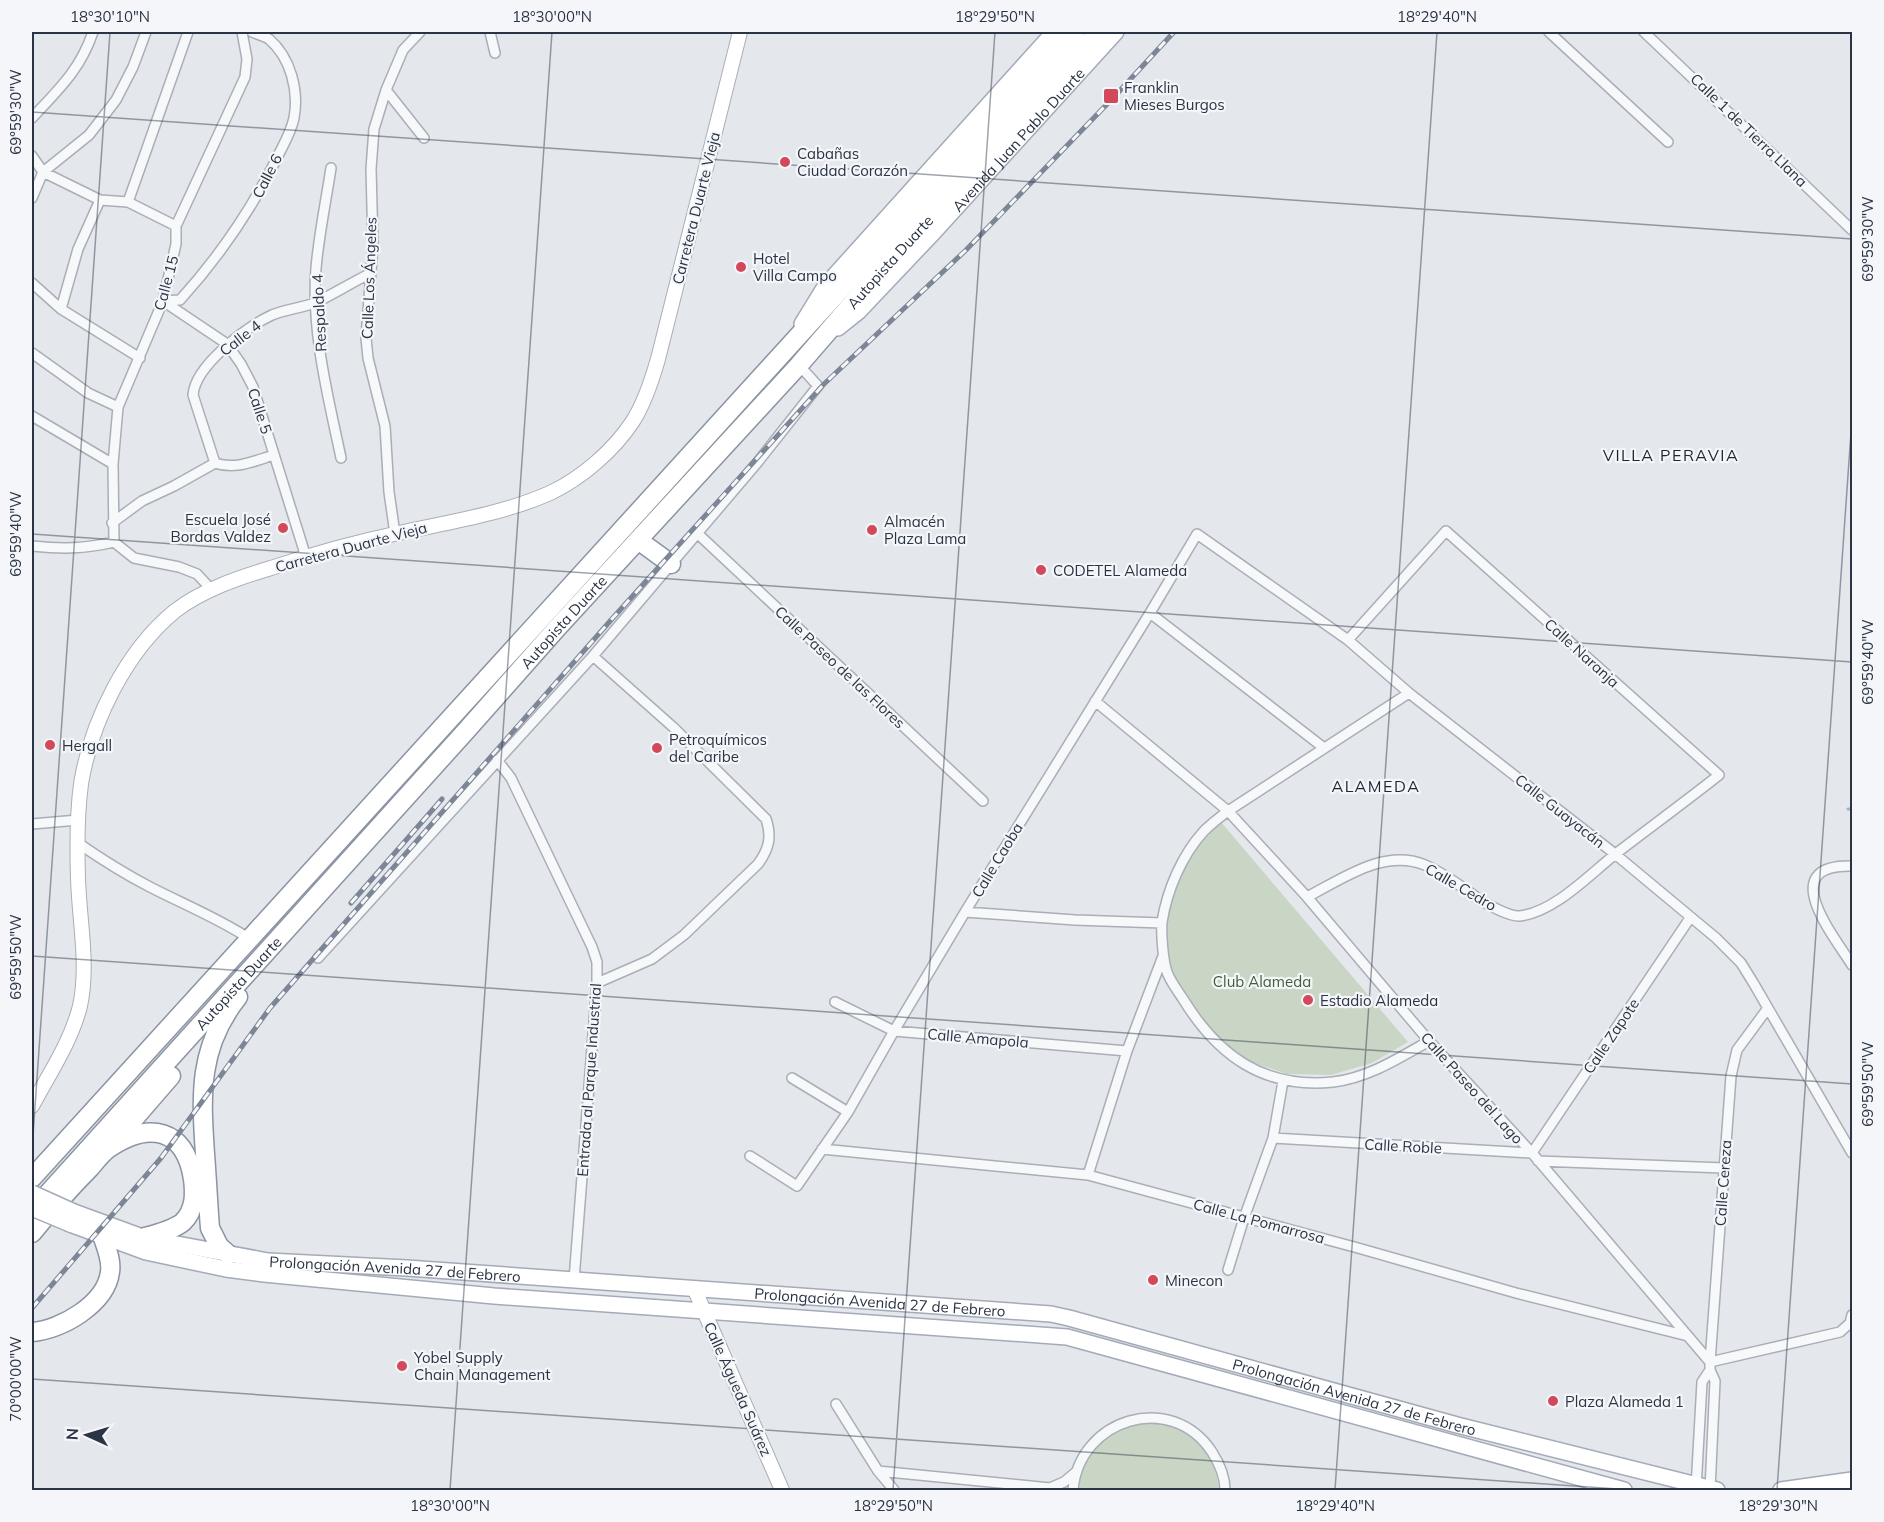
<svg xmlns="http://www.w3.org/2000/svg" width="1884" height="1522" viewBox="0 0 1884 1522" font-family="Mulish,sans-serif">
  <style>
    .green { fill: #c9d6c5 }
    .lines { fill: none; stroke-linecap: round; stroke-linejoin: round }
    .stream { stroke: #9fb4cc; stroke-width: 3 }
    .street-casing { stroke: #a9aeb7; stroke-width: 12 }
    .secondary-casing { stroke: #a9aeb7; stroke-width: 16 }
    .primary-casing { stroke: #a3abb8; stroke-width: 18 }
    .highway-casing { stroke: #8b94a3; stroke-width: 21 }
    .street { stroke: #f7f8fa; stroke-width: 9 }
    .secondary { stroke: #fff; stroke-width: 14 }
    .primary { stroke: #fff; stroke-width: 15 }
    .highway { stroke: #fff; stroke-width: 18 }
    .rail-casing { stroke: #7d8696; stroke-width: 5 }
    .rail { stroke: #f4f6f9; stroke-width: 3; stroke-dasharray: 9; stroke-linecap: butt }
    .primary-bridge-casing { stroke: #a3abb8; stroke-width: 18; stroke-linecap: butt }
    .primary-bridge { stroke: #fff; stroke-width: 15 }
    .ticks { fill: none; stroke: #2b3445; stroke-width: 1.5; stroke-opacity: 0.45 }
    .poi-dot { fill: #d1495b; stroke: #f4f6f9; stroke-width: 2 }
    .labels { text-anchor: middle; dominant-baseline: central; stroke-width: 4.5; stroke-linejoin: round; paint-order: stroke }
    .poi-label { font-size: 15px; fill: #2b3445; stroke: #f4f6f9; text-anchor: start }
    .street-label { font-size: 15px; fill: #2b3445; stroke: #f4f6f9 }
    .park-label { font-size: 15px; fill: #3f6138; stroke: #f4f6f9 }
    .neighbourhood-label { font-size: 16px; letter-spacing: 1.5px; fill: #1d2536; stroke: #f4f6f9 }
    .neatline { fill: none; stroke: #2b3445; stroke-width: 2 }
    .ticks-label { font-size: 15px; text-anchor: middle; fill: #2b3445 }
  </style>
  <rect width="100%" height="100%" fill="#e4e7ec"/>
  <path class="green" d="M1221 822 1408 1042 1372 1063 1331 1075 1287 1074 1248 1061 1207 1029 1170 969 1165 923 1180 878 1196 848Z
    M1152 1423C1159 1425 1168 1426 1175 1428 1201 1437 1217 1464 1219 1490H1079C1080 1462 1100 1434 1128 1426 1136 1424 1144 1424 1152 1423Z"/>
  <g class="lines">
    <path class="stream" d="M1848 809H1852"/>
    <g class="street-casing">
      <path id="street" d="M490 32 495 53
        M1549 32 1668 142
        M1644 32 1852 230
        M386 90 424 138
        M32 118C59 89 80 70 93 32
        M32 156 43 172 100 200 128 202 176 226
        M331 168C326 201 319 234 316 268 311 331 328 396 341 458
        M32 198 43 172 89 135 116 100 133 67 146 32
        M128 202 188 32
        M32 283 61 309 140 358
        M163 301 180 300C219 257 250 212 276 160 282 147 291 133 294 118 299 91 291 58 269 39 264 36 257 34 252 32
        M163 301 227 344 241 364 253 387 306 557
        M61 309 78 249 100 200
        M32 353 88 393 118 407
        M32 416 113 464
        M215 463 193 395C195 366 246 327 272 315 286 309 303 308 317 302 335 293 353 282 371 273
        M112 523 142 501 174 486 215 463C236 470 254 461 274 455
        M697 533 983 801
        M395 534 389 492 385 426 368 358 366 338 373 245 371 169 374 129 386 90 403 50 420 32
        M114 542 113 464 118 407 163 301 176 244V226L245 77 247 59 242 32
        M32 546C62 549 84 549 114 542L134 558 179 567 197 574 211 589
        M1150 613 1324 748
        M593 656 673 727 766 819C772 837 769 849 758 864L684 935 652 959 597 983
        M1409 693 1228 811C1220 817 1211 824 1204 831 1182 855 1167 890 1162 922 1161 933 1163 961 1167 972 1170 981 1178 991 1183 999 1218 1056 1264 1089 1333 1082 1368 1078 1399 1058 1429 1041
        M1095 701 1228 811 1307 897 1429 1041 1532 1153 1710 1362 1840 1332 1850 1323 1852 1315
        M497 760 511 778 592 947 597 962V983L574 1280
        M32 824 78 820
        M78 843C101 859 125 874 150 887 183 904 218 918 250 939
        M1852 866C1775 864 1833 935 1852 965
        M1307 897C1342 879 1384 848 1425 865 1444 873 1462 887 1479 899 1488 905 1510 917 1520 916 1555 912 1591 873 1618 852 1652 826 1686 801 1719 775L1446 531 1348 640
        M965 912 1075 920 1162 923
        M318 958 593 656 757 463 818 386 799 365
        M835 1002 894 1031 1127 1051
        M792 1078 848 1112
        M1273 1138 1532 1153 1690 918
        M822 1149 1088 1175 1358 1248 1516 1293 1688 1336
        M750 1156 797 1186 848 1112 894 1031 965 912 1150 613 1197 534 1348 640 1409 693 1615 854 1716 938 1741 963 1754 984 1852 1153
        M1538 1161 1724 1168
        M1088 1175 1127 1051 1163 956
        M1228 1270 1244 1218 1273 1138 1283 1081
        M836 1404 878 1471 894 1490
        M878 1471 1050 1488 1058 1490
        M1050 1488 1064 1482 1076 1472
        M1696 1488 1702 1382 1710 1370
        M1073 1490C1079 1419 1171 1390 1212 1452 1219 1463 1225 1477 1225 1490
        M1710 1490 1715 1381 1710 1370V1362L1731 1076 1737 1050 1768 1008"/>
    </g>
    <g class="secondary-casing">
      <path id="secondary" d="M32 1106C49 1074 71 1042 80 1006 89 965 79 919 78 878 77 847 77 814 81 784 91 722 126 651 175 611 202 590 238 578 271 568 313 554 356 542 399 533 449 522 503 514 550 493 582 478 614 450 633 421 645 402 652 380 658 359L740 32
        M694 1288 782 1490"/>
    </g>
    <g class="primary-casing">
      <g id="primary">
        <path d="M802 324 826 285 1054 32"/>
        <path id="s1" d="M838 328 858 312 932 234 1116 32"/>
        <path id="s2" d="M74 1212 145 1238 268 1261 407 1268 1051 1314 1069 1318 1457 1425 1717 1490"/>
        <path d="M70 1224 146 1252 226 1269 264 1274 494 1296 1067 1337 1624 1490"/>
        <path d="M1781 1490 1852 1480"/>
      </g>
    </g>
    <g class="highway-casing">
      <g id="highway">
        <path d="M638 540 671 564"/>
        <path d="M113 1143 171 1076"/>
        <path d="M32 1178 1075 32"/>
        <path id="s3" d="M33 1210 465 732 557 628 799 365 870 283 1098 32"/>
        <path d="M32 1233C50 1211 69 1189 90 1168 96 1161 102 1153 109 1148 149 1121 185 1128 193 1179 195 1194 195 1210 183 1222 173 1230 157 1234 145 1237"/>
        <path d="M228 1254 219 1246 210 1228C208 1203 207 1179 205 1154 201 1095 198 1047 238 997"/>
        <path d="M32 1332C61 1330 106 1304 110 1272 112 1260 106 1247 102 1235"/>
      </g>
    </g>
    <use href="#street" class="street"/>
    <use href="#secondary" class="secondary"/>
    <use href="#primary" class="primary"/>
    <use href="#highway" class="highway"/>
    <g class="rail-casing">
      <path id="rail" d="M351 903 442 799
        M32 1308 161 1158 270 1008 611 620 824 384 966 250 1113 98 1174 32"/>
    </g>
    <use href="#rail" class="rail"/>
    <g class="primary-bridge-casing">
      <path id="primary-bridge" d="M32 1193 74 1212
        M32 1208 70 1224"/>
    </g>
    <use href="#primary-bridge" class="primary-bridge"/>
  </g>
  <path class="ticks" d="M32 112 1852 239M32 534 1852 662M32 956 1852 1084M32 1150 110 32M32 1379 1632 1490M450 1490 552 32M893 1490 995 32M1335 1490 1437 32M1777 1490 1852 418"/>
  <g class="poi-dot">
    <rect x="1103" y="88" width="16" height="16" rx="3"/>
    <circle cx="785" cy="162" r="6"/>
    <circle cx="741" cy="267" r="6"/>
    <circle cx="283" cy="528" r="6"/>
    <circle cx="872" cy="530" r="6"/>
    <circle cx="1041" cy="570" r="6"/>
    <circle cx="50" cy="745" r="6"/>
    <circle cx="657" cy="748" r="6"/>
    <circle cx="1308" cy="1000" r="6"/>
    <circle cx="1153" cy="1280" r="6"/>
    <circle cx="402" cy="1366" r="6"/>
    <circle cx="1553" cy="1401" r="6"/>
  </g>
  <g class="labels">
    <g class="poi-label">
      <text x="1124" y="87">Franklin<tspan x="1124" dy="17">Mieses Burgos</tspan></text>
      <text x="797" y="153">Cabañas<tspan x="797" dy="17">Ciudad Corazón</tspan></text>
      <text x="753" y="258">Hotel<tspan x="753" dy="17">Villa Campo</tspan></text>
      <text x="271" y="519" text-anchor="end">Escuela José<tspan x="271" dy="17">Bordas Valdez</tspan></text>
      <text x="884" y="521">Almacén<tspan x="884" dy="17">Plaza Lama</tspan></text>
      <text x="1053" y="570">CODETEL Alameda</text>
      <text x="669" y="739">Petroquímicos<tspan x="669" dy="17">del Caribe</tspan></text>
      <text x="62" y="745">Hergall</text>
      <text x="1320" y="1000">Estadio Alameda</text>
      <text x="1165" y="1280">Minecon</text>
      <text x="414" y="1357">Yobel Supply<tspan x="414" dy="17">Chain Management</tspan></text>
      <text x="1565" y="1401">Plaza Alameda 1</text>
    </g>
    <g class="street-label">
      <text transform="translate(1749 130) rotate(44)">Calle 1 de Tierra Llana</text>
      <text stroke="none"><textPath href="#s1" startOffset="261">Avenida Juan Pablo Duarte</textPath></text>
      <text transform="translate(267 176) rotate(-63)">Calle 6</text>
      <text transform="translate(696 208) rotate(-76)">Carretera Duarte Vieja</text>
      <text stroke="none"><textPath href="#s3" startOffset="1278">Autopista Duarte</textPath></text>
      <text transform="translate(369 278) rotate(-88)">Calle Los Ángeles</text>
      <text transform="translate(166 283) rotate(-75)">Calle 15</text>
      <text transform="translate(319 313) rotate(-93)">Respaldo 4</text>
      <text transform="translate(240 338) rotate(-38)">Calle 4</text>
      <text transform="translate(260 411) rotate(72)">Calle 5</text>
      <text transform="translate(351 547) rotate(-15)">Carretera Duarte Vieja</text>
      <text stroke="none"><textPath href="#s3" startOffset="792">Autopista Duarte</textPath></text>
      <text transform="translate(1582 653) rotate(42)">Calle Naranja</text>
      <text transform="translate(840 667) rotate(43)">Calle Paseo de las Flores</text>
      <text transform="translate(1560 811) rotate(38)">Calle Guayacán</text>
      <text transform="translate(997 860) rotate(-59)">Calle Caoba</text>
      <text transform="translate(1461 887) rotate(30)">Calle Cedro</text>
      <text stroke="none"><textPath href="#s3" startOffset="306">Autopista Duarte</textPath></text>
      <text transform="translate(1611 1036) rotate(-56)">Calle Zapote</text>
      <text transform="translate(978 1038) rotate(5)">Calle Amapola</text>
      <text transform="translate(589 1080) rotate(-86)">Entrada al Parque Industrial</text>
      <text transform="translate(1472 1088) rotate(48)">Calle Paseo del Lago</text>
      <text transform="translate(1403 1146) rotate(3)">Calle Roble</text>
      <text transform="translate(1723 1183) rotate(-86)">Calle Cereza</text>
      <text transform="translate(1259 1221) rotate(15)">Calle La Pomarrosa</text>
      <text stroke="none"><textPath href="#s2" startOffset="328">Prolongación Avenida 27 de Febrero</textPath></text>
      <text stroke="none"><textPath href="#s2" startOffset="814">Prolongación Avenida 27 de Febrero</textPath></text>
      <text transform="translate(738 1389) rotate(66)">Calle Águeda Suárez</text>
      <text stroke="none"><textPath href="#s2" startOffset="1300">Prolongación Avenida 27 de Febrero</textPath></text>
    </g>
    <g class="park-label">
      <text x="1262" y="981">Club Alameda</text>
    </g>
    <g class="neighbourhood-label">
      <text x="1671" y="455">VILLA PERAVIA</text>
      <text x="1376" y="786">ALAMEDA</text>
    </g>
  </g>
  <rect width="1884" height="1522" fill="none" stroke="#f4f6f9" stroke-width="66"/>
  <g transform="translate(87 1435) rotate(274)" stroke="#f4f6f9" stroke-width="4.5" paint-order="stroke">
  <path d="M0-4.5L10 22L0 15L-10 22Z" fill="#2b3445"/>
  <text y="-9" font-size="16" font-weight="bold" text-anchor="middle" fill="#2b3445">N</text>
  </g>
  <rect x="33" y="33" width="1818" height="1456" class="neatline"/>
  <g class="ticks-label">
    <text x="110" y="22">18°30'10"N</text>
    <text x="552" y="22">18°30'00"N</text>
    <text x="995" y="22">18°29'50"N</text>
    <text x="1437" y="22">18°29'40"N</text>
    <text transform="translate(16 112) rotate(-90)" y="5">69°59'30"W</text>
    <text transform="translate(1868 239) rotate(-90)" y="5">69°59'30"W</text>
    <text transform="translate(16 534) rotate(-90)" y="5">69°59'40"W</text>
    <text transform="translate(1868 662) rotate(-90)" y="5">69°59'40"W</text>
    <text transform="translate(16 957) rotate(-90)" y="5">69°59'50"W</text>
    <text transform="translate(1868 1084) rotate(-90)" y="5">69°59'50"W</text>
    <text transform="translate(16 1379) rotate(-90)" y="5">70°00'00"W</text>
    <text x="450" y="1511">18°30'00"N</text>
    <text x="893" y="1511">18°29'50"N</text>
    <text x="1335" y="1511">18°29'40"N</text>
    <text x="1778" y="1511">18°29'30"N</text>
  </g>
</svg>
